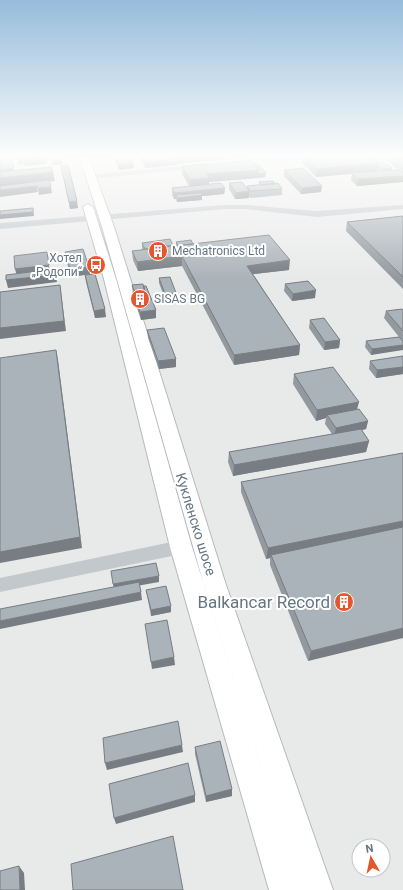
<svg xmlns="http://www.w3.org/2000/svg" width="403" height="890" viewBox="0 0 403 890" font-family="Roboto,sans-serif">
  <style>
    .built { fill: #e8e9e9; fill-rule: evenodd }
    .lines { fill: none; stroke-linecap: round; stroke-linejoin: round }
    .major-casing { stroke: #b5babe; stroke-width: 2 }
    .minor { fill: #c3c8cc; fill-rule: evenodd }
    .major { fill: #fff; fill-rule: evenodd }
    .wall { fill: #929a9f; fill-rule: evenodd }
    .shaded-wall { fill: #777d82 }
    .building { fill: #aab3b9; stroke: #777d82 }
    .labels { text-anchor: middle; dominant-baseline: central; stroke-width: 4; stroke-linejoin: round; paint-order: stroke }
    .far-poi-label { font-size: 12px; fill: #657683; stroke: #fff; text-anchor: start }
    .street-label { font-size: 14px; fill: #657683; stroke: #fff }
    .near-poi-label { font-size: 17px; fill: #657683; stroke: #fff; text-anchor: end }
  </style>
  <rect width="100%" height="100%" fill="#fafaf8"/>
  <path class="built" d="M0 155H403V890H0ZM359 846H383V870H359Z"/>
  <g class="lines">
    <g class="major-casing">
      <path id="major" d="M79 155H88L114 227 226 585 333 890H301L204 585 102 227Z
        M88 204 93 207 116 279 192 547 301 890H269L170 547 104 279 83 207Z"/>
    </g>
    <path class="minor" d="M301 155H328L324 157 232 165 228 163 232 161Z
      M200 164H203V168L91 179 87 177 91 175Z
      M225 205H246L317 211 403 205V209L317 217 246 209H225L0 229V223Z
      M181 540 187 542 189 547 187 552 181 554 0 592V578Z"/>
    <use href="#major" class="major"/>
  </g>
  <path class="wall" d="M115 155 134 168 119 170 115 161Z
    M139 155H273L185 163 176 164V165L145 168 139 156Z
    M302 155 372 158 392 168V170H398L386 160 387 155H403V182L357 186 351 180 352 174 316 177 302 163ZM378 170 379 171 372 172Z
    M251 161 265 177 209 182V185L225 188 224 194 202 196V200L177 202 176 199H174L172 195V188L189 186 182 174V166Z
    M61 166 78 208 70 209Z
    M284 170 322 186 321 192 301 194 284 176Z
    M259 182 275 184 282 189V195L250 198 249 196V198L235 199 229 189V183L247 188V186L259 185Z
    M403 216V289L346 231 347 222Z
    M176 242 193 244 289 270 253 274 300 345 299 355 234 365 182 266 138 271 133 260 132 251 142 250V243L173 246H176Z
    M65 252 90 274 71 277 66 259Z
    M85 275 106 317 95 318 86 282Z
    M159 278 176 293V298L165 299 159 283Z
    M285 284 315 298 292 301 284 291Z
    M132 285 144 286 156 310V318L141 320 136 305V302L133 295Z
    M403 310V345L371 355 365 347 366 341 399 337 384 318 386 311Z
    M310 320 340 340 339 348 324 350 309 328Z
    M147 330 176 359V367L159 369 148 338Z
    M403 356V374L376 378 369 369 370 361Z
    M294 374 357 409 368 421 366 429 362 430 369 441 366 452 233 476 228 462 229 452 332 434 325 424 326 418 316 421 293 384Z
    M403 453 308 661 270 565V558L266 559 241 492V482Z
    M146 590 171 612 151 616Z
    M195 747 232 796 206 802 195 754Z"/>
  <path class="shaded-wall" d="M185 155H273L185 163Z
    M185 157V163L176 164V165L145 168V162L168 160 175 161V158Z
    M18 158H22L23 164 19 165Z
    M46 158 47 164 24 166 23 160Z
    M62 160 63 164 53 165 52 161Z
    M133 162 134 168 119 170 118 164Z
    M379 163 377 171 316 177 317 169Z
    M14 168 15 174 0 176V170Z
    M392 168 391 172 382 173 383 169Z
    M259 170 258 178 209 182V186L190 188V180L207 174Z
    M53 172 55 181 0 187V178Z
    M266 173 265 177 258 178V174Z
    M403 176V182L357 186 358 179Z
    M37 186 38 192 0 197V190Z
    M322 186 321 192 301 194 302 188Z
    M51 187 52 193 39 195 38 188Z
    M225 188 224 194 202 196V200L177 202V198L176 195V199H174V193Z
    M249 191V198L235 199 236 193Z
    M77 201 78 208 70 209 69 202Z
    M33 208 34 216 0 219V215Z
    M47 252 50 272 17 276 15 269Z
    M182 256V266L138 271 137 262Z
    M290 260 289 270 246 275 247 266Z
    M89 267 90 274 71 277 70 269Z
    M54 269 57 282 8 288 6 280Z
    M60 285 66 331 0 339V328Z
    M316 290 315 298 292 301 293 294Z
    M176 293V298L165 299V294Z
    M105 309 106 317 95 318 94 311Z
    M156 310V318L141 320 140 312Z
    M340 340 339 348 324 350 325 342Z
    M300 345 299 355 234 365V355Z
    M403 345V350L371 355 372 349Z
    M56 350 58 360 82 548 0 563V552Z
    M176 359V367L159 369 158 361Z
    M403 367V374L376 378 377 370Z
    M359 402 356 413 327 415 326 418 316 421 317 410Z
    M368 421 366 429 334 436 336 428Z
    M369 441 366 452 233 476 234 465Z
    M403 521V531L271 555 270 558 266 559 268 548Z
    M159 576V582L114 590 113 584Z
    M141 592 142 600 0 629V621Z
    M171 606V612L151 616V610Z
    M403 628V638L308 661 311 651Z
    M174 657 175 665 152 669 151 662Z
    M182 745 183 752 107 770 105 763Z
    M232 789V796L206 802V796Z
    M195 795V802L116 824 114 818Z
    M19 866 24 873 25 890H20Z"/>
  <path class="building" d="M10 155 14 168 0 170V156Z
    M17 155H44L46 158 23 160 22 158H18Z
    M51 155H61L62 160 52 161Z
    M115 155H130L133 162 118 164Z
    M141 155H165L168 160 145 162Z
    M165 155H172L176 161 168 162V160Z
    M173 155H183L185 157 175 158Z
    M302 155H368L379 163 317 169Z
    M391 155H403V164Z
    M372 158H378L392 168 383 169 378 166 379 163Z
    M251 161 259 170 207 174 209 178 190 180 182 166Z
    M253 163H257L266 173 258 174 259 170Z
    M68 165 77 201 69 202 61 166Z
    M51 167 53 172 0 178V172Z
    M303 168 322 186 302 188 284 170Z
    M398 170 403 173V176L358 179 352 173Z
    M49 180 51 187 38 188 37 186 0 190V186Z
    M273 181 275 184 261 185 259 182Z
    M242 182 249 191 236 193 229 183Z
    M221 183 225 188 174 193 172 188Z
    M278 183 282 189 251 191 247 186Z
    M201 193 202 195 177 198 176 195Z
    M33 208V212L0 215V211Z
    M403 216V277L347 222Z
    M269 235 290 260 247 266 300 345 234 355 182 256 137 262 132 251Z
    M170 239 173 245 145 249 142 243Z
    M191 240 193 244 178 245 176 242Z
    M83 249 89 267 70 269 65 252Z
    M47 252 49 265 15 269 14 256Z
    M54 269 55 275 6 280V275Z
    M95 274 105 309 94 311 85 275Z
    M170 277 176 293 165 294 159 278Z
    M308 281 316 290 293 294 285 284Z
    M143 284 145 294 136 295 132 285Z
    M60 285 64 321 0 328V292Z
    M144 286H146L156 310 140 312 135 297 145 296Z
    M402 309 403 310V331L386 311Z
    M324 318 340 340 325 342 310 320Z
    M164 328 176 359 158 361 147 330Z
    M399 337 403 341V345L372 349 366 341Z
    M56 350 80 537 0 552V358Z
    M403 356V367L377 370 370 361Z
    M333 367 359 402 317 410 294 374Z
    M359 409 368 421 336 428 327 415Z
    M361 429 369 441 234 465 229 452Z
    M403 453V521L268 548 241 482Z
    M403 527V628L311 651 271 555Z
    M156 563 159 576 113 584 111 571Z
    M139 582 141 592 0 621V609Z
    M166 586 171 606 151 610 146 590Z
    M167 620 174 657 151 662 145 624Z
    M178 721 182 745 105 763 103 738Z
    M220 741 232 789 206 796 195 747Z
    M188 763 195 795 114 818 109 784Z
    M173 836 183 890H73L71 864Z
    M19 866 20 890H0V871Z"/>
  <linearGradient id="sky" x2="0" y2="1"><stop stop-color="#96bcdc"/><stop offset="0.56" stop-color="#fdfdfc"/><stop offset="1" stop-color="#fdfdfc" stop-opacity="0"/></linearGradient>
  <rect width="403" height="279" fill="url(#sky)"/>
  <defs>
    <g id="building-disc" transform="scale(1)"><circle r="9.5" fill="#e4572e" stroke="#fff"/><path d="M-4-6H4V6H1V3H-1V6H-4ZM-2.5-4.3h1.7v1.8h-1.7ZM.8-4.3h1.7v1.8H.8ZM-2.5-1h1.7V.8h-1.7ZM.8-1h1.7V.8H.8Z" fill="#fff"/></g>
    <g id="bus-disc" transform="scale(1)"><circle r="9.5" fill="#e4572e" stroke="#fff"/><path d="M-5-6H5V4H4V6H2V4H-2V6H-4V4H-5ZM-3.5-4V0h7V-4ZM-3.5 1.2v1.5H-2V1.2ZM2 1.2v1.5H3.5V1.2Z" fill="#fff"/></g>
  </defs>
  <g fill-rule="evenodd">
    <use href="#building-disc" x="158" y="251"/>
    <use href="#bus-disc" x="96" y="265"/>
    <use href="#building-disc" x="140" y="299"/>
    <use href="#building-disc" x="344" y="602"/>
  </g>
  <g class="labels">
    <g class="far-poi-label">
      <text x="172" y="251">Mechatronics Ltd</text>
      <text x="82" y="258" text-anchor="end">Хотел<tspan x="82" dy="14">„Родопи“</tspan></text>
      <text x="154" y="299">SISAS BG</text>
    </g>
    <g class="street-label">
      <text transform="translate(196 524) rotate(73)">Кукленско шосе</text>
    </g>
    <g class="near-poi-label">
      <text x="330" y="602">Balkancar Record</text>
    </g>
  </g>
  <g transform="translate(371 858) rotate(351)"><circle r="19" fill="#ffffff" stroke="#c1c8cd"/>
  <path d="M0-3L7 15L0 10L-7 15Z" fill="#e4572e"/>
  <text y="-6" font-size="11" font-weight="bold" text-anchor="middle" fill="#657683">N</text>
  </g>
</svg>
